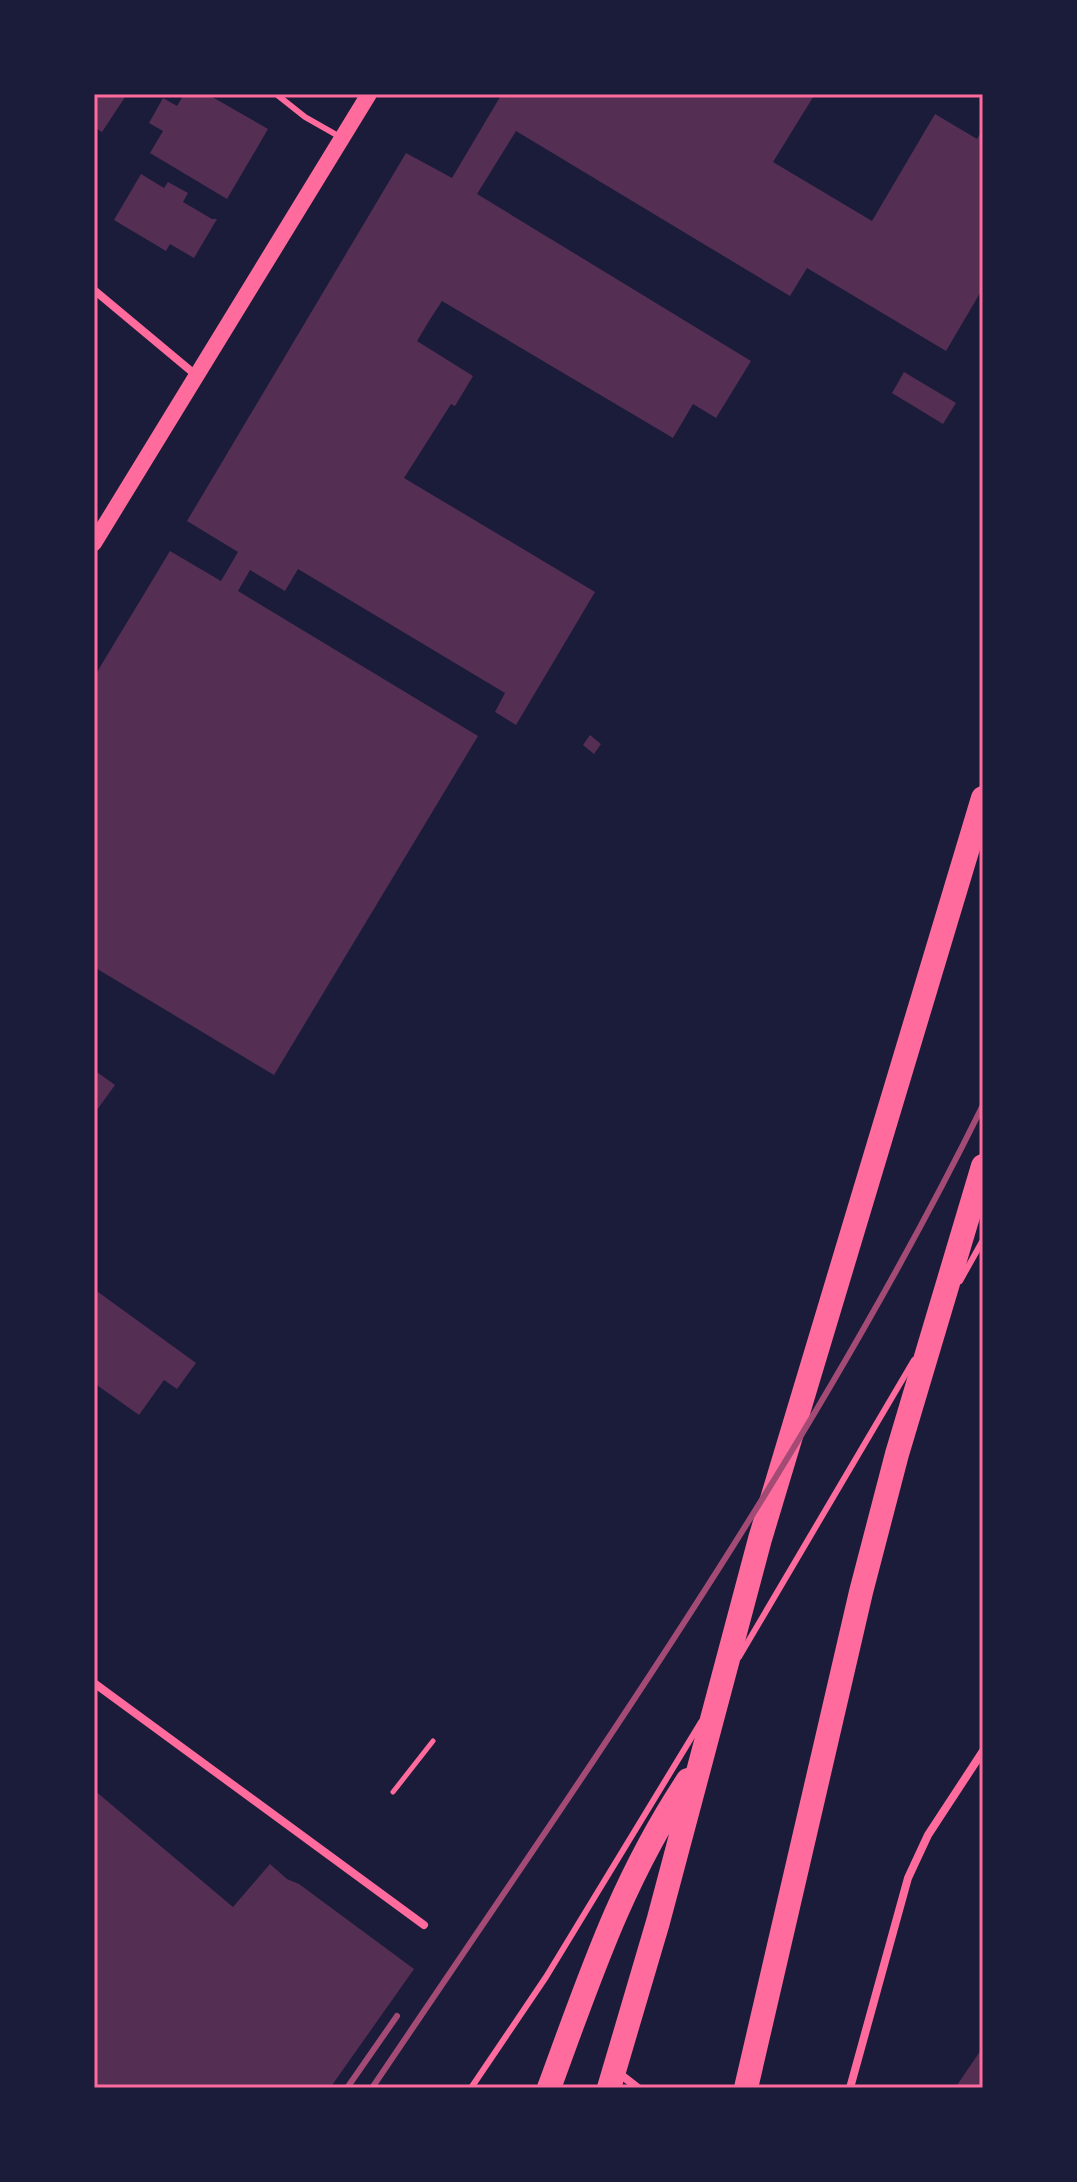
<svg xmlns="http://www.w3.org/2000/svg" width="1077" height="2182" viewBox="0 0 1077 2182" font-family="'Asap Condensed',sans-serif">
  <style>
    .building { fill: #542f53 }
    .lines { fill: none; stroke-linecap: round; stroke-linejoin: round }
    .path { stroke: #ff6b9d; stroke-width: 5 }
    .service { stroke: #ff6b9d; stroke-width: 6 }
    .minor { stroke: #ff6b9d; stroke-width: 8 }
    .secondary { stroke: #ff6b9d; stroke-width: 16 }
    .motorway { stroke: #ff6b9d; stroke-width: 24 }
    .rail { stroke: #a44b75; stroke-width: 6 }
    .neatline { fill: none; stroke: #ff6b9d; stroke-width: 3 }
  </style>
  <rect width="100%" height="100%" fill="#1b1b3a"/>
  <path class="building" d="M94 94H127L102 132 94 127Z
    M184 94H207L268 129 227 199 150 153 163 131 149 123 163 98 177 106Z
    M494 94H815L773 162 872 221 935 114 977 139 983 129V288L946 351 807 268 790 296 516 131 477 194 751 361 716 418 693 404 673 438 442 301 429 321 417 341 473 376 455 406 451 404 404 478 595 592 516 725 495 712 505 693 298 569 285 591 250 570 238 591 478 736 274 1075 94 967V677L170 551 221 581 238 552 187 521 406 153 452 178 500 97Z
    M141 174 164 188 168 182 188 193 183 202 212 219H217L194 258 170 244 166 251 114 220Z
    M904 372 956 403 943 424 892 393Z
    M590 735 601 744 594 754 583 745Z
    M94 1070 115 1085 94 1114Z
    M94 1289 196 1363 177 1389 164 1380 139 1415 94 1383Z
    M94 1790 233 1907 270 1864 287 1879 299 1884 414 1969 330 2088H94Z
    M983 2047V2088H955Z"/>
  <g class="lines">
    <path class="path" d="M393 1792 433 1741"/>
    <path class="service" d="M276 94 305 117 342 138
      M960 1281 983 1240
      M739 1657 914 1360
      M471 2088 546 1977 701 1722"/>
    <path class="minor" d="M94 290 197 376
      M94 1683 424 1925
      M620 2074 638 2088
      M850 2088 908 1878 928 1835 983 1751"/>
    <path class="secondary" d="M94 543 369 94"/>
    <path class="motorway" d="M549 2088C590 1977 621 1881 688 1780
      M609 2088 658 1922 760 1539 983 798
      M746 2088 861 1592 897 1454 983 1166"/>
    <path class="rail" d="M347 2088 397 2016
      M372 2088C588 1768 812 1452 983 1105"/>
  </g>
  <rect width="1077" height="2182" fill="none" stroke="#1b1b3a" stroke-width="192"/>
  <rect x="96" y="96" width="885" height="1990" class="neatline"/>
</svg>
